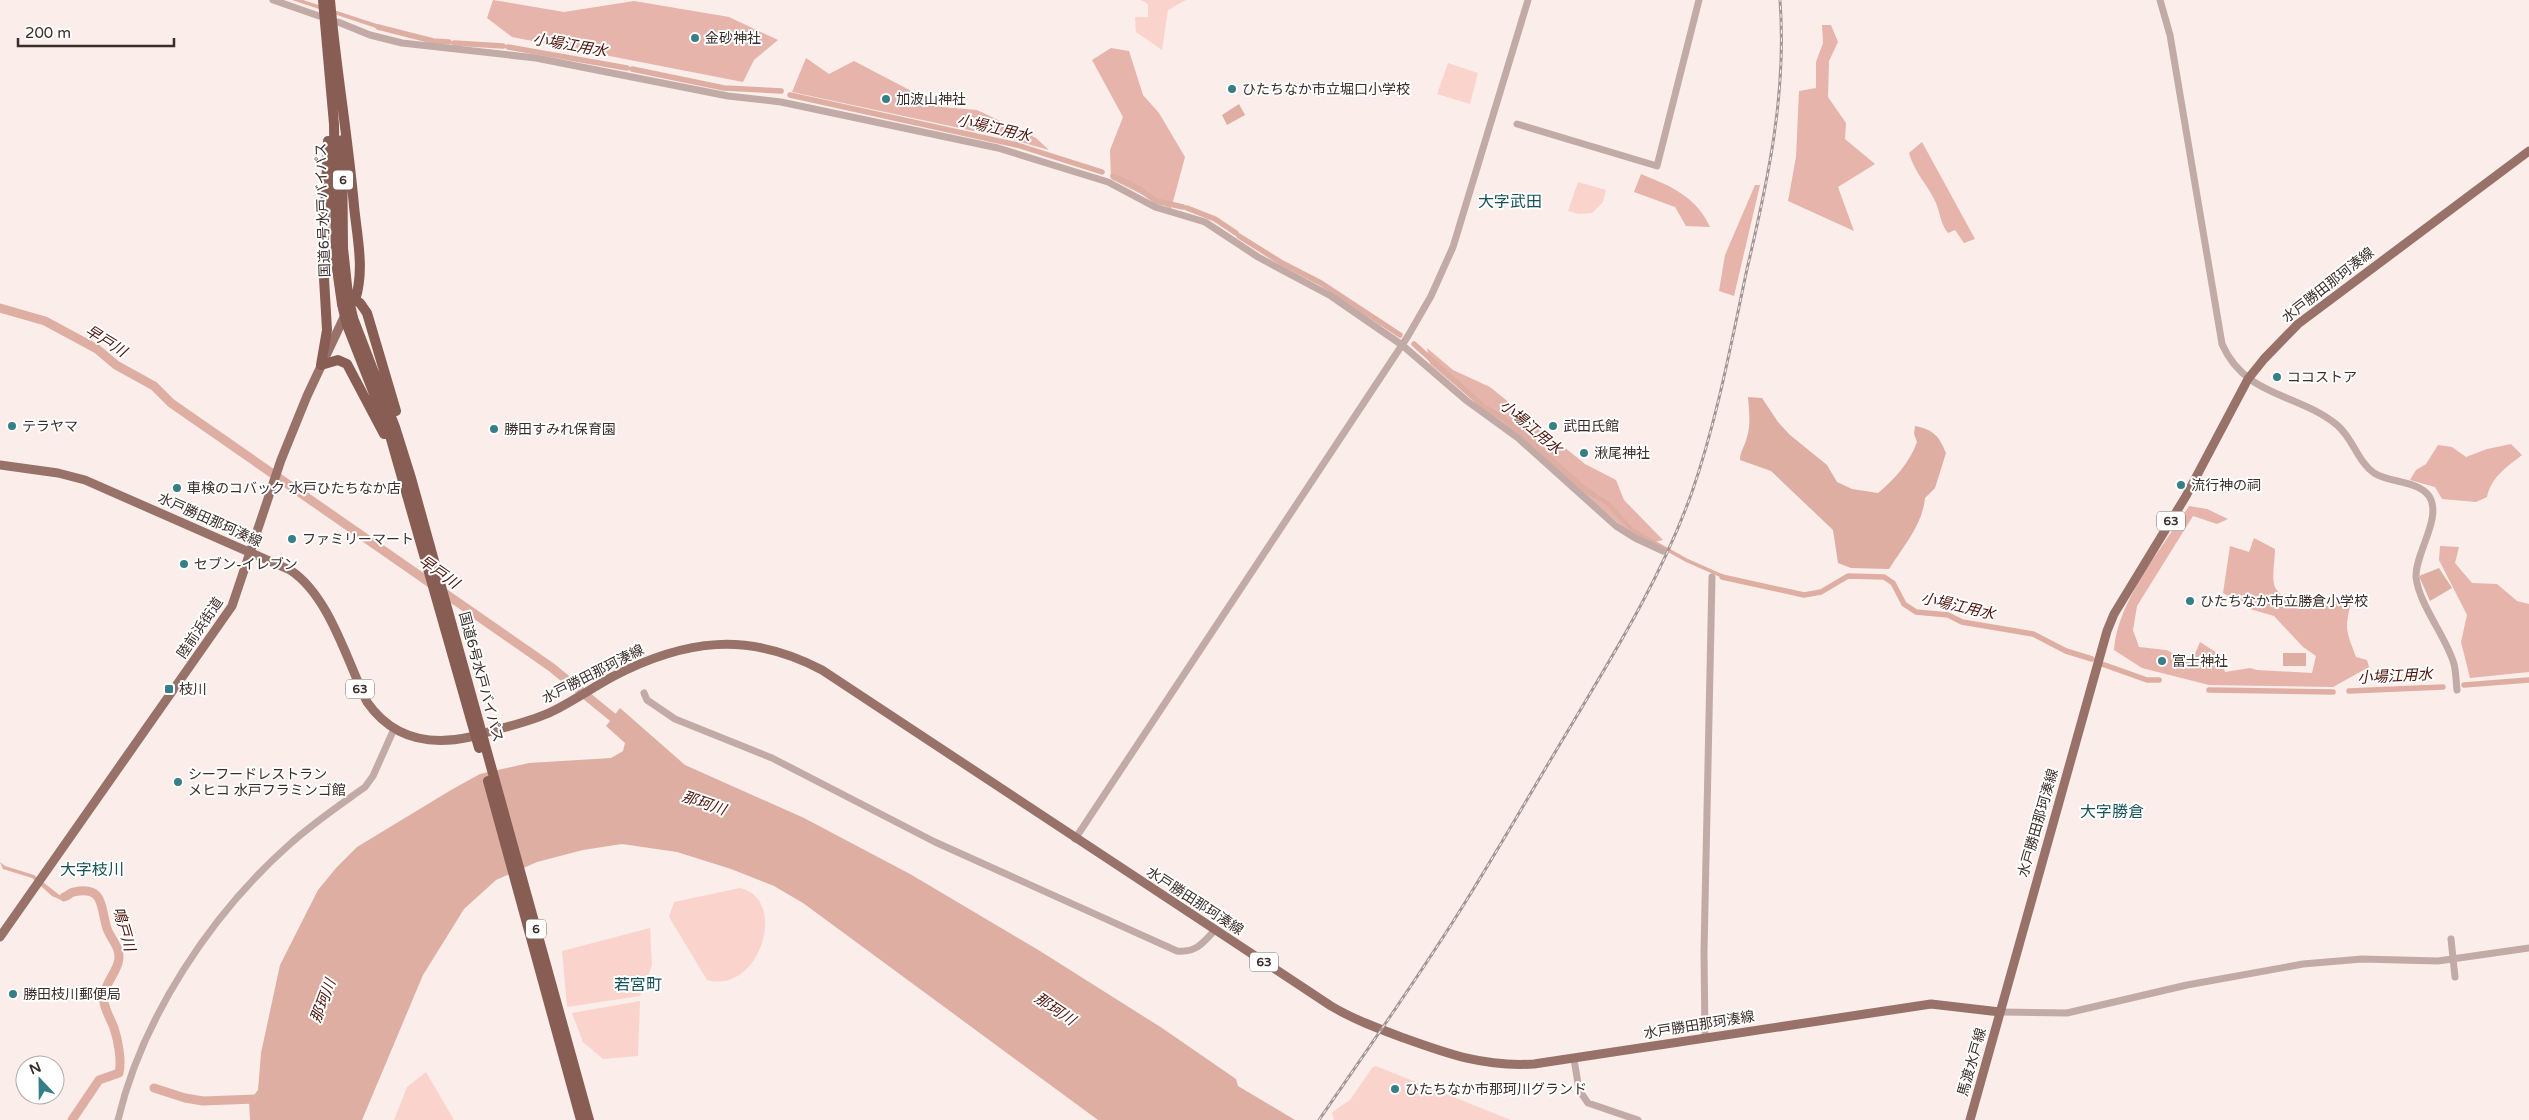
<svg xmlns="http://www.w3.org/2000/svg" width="2529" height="1120" viewBox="0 0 2529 1120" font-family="'Varela Round','Noto Sans JP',sans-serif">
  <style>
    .green { fill: #fad4cc }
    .forest { fill: #e6b4aa }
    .water { fill: #dfaea3 }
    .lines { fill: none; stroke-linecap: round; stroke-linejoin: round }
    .canal { stroke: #dfaea3; stroke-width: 5.5 }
    .river { stroke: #dfaea3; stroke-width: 9 }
    .minor { stroke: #c2aba6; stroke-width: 7 }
    .major { stroke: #987169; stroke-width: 9 }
    .highway { stroke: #885d53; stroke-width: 10 }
    .rail-casing { stroke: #a49693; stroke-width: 3 }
    .rail { stroke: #fff; stroke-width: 1; stroke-dasharray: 4; stroke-linecap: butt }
    .highway-bridge { stroke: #885d53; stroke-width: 10 }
    .poi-dot { fill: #377f87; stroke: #fff; stroke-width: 2 }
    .labels { text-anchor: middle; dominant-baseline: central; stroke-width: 4; stroke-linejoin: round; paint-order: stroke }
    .shield { fill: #fff; stroke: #756c6a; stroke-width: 1 }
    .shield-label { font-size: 12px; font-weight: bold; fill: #3a2d2a }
    .poi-label { font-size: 14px; fill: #3a2d2a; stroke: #fff; text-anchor: start }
    .street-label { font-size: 14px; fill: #3a2d2a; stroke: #fff }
    .water-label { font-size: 15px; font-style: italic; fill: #4c1208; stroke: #fff }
    .quarter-label { font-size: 16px; fill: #155158; stroke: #fff }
  </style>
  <rect width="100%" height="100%" fill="#fbede9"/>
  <path class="green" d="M1141 0H1186L1168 10 1162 50 1136 32 1135 17H1148V4Z
    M1448 63 1478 73 1470 104 1437 94Z
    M1578 182 1606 190 1603 202 1592 213 1579 214 1568 211Z
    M740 888C789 899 760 995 707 980L669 917 674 902Z
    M650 928 652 965 640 996 567 1007 562 951Z
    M640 1001 638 1056 603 1059 583 1042 572 1013Z
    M1376 1066 1511 1120H1334L1332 1113 1334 1111 1350 1100 1372 1068Z
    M426 1072 454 1120H394L407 1087Z"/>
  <path class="forest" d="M493 0 564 12 634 1 729 17 778 40 754 60 743 82 512 37 487 18Z
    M1822 25H1831L1838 42 1829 61 1828 97 1846 123 1845 139 1875 164 1838 187 1854 231 1788 201 1796 157 1799 91 1816 88V62L1823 43Z
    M1111 48 1129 51 1143 95 1159 113 1185 157 1171 209 1111 179 1110 150 1123 117 1092 60Z
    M806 58 829 74 854 61 942 107 977 110 1036 138 1049 150 1006 138 792 92Z
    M1922 142 1975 239 1964 243 1955 230 1948 233C1941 225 1940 213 1936 203 1928 185 1914 172 1909 153Z
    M1641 174C1670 186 1696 196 1710 227L1686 226 1675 207 1634 192Z
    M1755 185H1760L1734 296 1719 291 1725 255Z
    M1427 348 1453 370 1490 387 1585 464 1616 480 1624 500 1663 540 1650 543 1629 532 1430 364Z
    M2511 444 2522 455C2507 467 2491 477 2487 497L2476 502 2442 499 2435 487 2410 480 2416 470 2426 464 2438 445 2452 447 2466 457 2487 449Z
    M2189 506 2207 509 2228 519 2217 524 2193 516 2137 606 2133 630 2139 647 2166 650 2192 661 2200 642 2220 655 2225 672 2250 668 2257 670 2312 673 2316 656 2303 647 2274 616 2250 609 2223 593 2230 546 2249 552 2254 538 2275 549C2275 560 2272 574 2274 584 2277 601 2312 604 2325 601 2334 599 2342 594 2351 593 2352 605 2347 614 2347 626 2347 636 2353 648 2356 657L2367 660 2369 667 2333 687 2209 685 2142 668 2114 650C2117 602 2162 548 2189 506Z
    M2440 546 2459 547 2455 563 2472 583 2497 584 2517 601 2529 604V672L2470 678 2461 642 2467 615 2439 560Z"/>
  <path class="water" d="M292 0H303L386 27 385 31Z
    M1239 104 1245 115 1227 125 1222 115Z
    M1748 397 1762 398 1778 422 1790 435 1827 465 1837 482 1852 489 1878 493C1894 480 1910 462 1917 442L1914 434 1915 426C1934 430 1939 436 1946 453L1935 488 1925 498C1923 524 1903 547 1889 569L1851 568 1838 563 1833 530 1771 471 1740 460C1740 451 1745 446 1747 437 1751 425 1749 410 1748 397Z
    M1589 490 1608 501 1634 529 1688 559 1731 578 1729 581 1686 562 1632 532 1605 504 1586 493Z
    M2439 568 2452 588 2430 601 2419 576Z
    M2283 653H2306V666H2283Z
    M620 708 685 765 804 818 910 874 1040 951 1162 1028 1236 1079 1238 1086 1295 1120H1098L803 903 774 886 731 869 677 852 622 844 583 850 537 862 496 880 464 909 423 975 362 1120H250L249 1101 258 1090 261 1053 280 965 318 890 336 868 357 847 451 790 480 774 529 763 611 758 623 751 625 743 606 726Z
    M0 862 5 866 34 875 62 897 73 890 74 893 61 900 52 896 32 878 3 869Z"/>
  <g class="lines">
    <path class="canal" d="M378 27 433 41 449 42
      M454 43 503 46
      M508 47 627 68
      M632 69 724 88 781 91
      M790 95 1017 145 1102 172
      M1113 176 1138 188 1156 201 1183 207
      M1187 208 1215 219 1236 233
      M1239 236 1282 263 1321 283 1400 335
      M1414 344 1485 408 1505 419 1582 487 1594 495
      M1722 577 1804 595 1821 592 1848 576 1884 577 1893 583 1904 604 1916 612 1948 615 1962 622 2033 634 2066 651 2092 659
      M2102 664 2147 680H2159
      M2464 685 2529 680
      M2209 690 2333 692
      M2349 691 2443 687"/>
    <path class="river" d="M0 308 45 321 97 349 116 365 154 386 171 403 551 667 621 724
      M64 897C68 896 71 892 74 892 107 884 100 913 108 931 113 942 122 950 118 963 115 974 105 984 104 995 102 1006 110 1017 114 1028 118 1040 122 1061 119 1073
      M154 1088 185 1098 203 1101 259 1099
      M72 1120 99 1080 119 1073"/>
    <path class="minor" d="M273 0 319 16
      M2160 0 2170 35 2222 344C2245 397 2298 393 2337 425 2353 438 2357 461 2374 473 2389 483 2417 480 2429 496 2443 517 2415 553 2416 577 2419 605 2446 636 2454 664 2456 672 2456 681 2457 690
      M338 22 370 35 402 43 536 58 728 96 781 102 998 148 1108 182 1155 207 1205 222 1258 257 1331 296 1402 345 1467 401 1518 438 1616 526 1635 538 1663 551
      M1517 124 1657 166 1699 0
      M644 693 647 700 675 719 772 758 935 842 1177 951C1196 953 1203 943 1215 930
      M1075 839 1408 336 1431 296 1453 247 1528 0
      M2451 939 2455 977
      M2000 1012 2067 1013 2187 985 2303 964 2362 959 2438 961 2529 948
      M1705 1037 1704 952 1712 577
      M1574 1059 1579 1090 1588 1103 1638 1120
      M118 1120C142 1018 211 914 290 844 313 823 340 805 365 787L373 776 394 729"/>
    <path class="major" d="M0 465 58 473 85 480 290 570C329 595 347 661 367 702 392 738 429 746 470 737
      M488 732C509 726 533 721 553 711 573 701 592 688 612 677 685 639 748 631 822 670L1331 1006C1353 1019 1377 1028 1401 1037 1448 1054 1483 1067 1534 1064L1931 1004 2000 1012
      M0 937 232 606 281 460 307 396 346 313
      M1970 1120 2107 631 2114 614 2186 496 2248 379 2264 359 2298 324 2529 151"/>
    <path class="highway" d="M323 0 334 124 336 262 342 304
      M330 0C336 69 348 137 354 206 357 237 365 270 355 300L360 303 367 313 396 411
      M342 140 343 248 348 295
      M353 318 395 427 411 478 589 1120
      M347 325 389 432 479 748
      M321 365 327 330 323 261 328 141
      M321 365 338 360 347 364 384 434
      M488 781 581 1120"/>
    <g class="rail-casing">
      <path id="rail" d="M1319 1120C1367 1050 1416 981 1461 909 1495 855 1527 799 1560 744 1608 663 1660 582 1692 492 1717 420 1731 344 1747 269 1768 180 1787 93 1780 0"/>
    </g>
    <use href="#rail" class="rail"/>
    <path class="highway-bridge" d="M348 295 353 318
      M342 304 347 325"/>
  </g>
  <g class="poi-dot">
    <circle cx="695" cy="38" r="5"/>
    <circle cx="1232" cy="89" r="5"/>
    <circle cx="886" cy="99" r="5"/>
    <circle cx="2277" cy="377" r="5"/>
    <circle cx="12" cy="426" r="5"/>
    <circle cx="1553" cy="426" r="5"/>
    <circle cx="494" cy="429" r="5"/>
    <circle cx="1584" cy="453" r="5"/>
    <circle cx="2181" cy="485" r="5"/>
    <circle cx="177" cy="488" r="5"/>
    <circle cx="292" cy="539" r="5"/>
    <circle cx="184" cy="564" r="5"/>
    <circle cx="2190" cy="601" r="5"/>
    <circle cx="2162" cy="661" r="5"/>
    <rect x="164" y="684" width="10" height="10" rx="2.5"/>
    <circle cx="178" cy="782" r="5"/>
    <circle cx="13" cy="994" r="5"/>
    <circle cx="1395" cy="1089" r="5"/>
  </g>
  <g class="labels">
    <g class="shield">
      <rect x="333" y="170.5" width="20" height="19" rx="4"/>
      <rect x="2157" y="511.5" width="28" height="19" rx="4"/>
      <rect x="346" y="679.5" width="28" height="19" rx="4"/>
      <rect x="526" y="919.5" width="20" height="19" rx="4"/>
      <rect x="1250" y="952.5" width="28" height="19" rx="4"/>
    </g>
    <g class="shield-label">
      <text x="343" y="180">6</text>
      <text x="2171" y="521">63</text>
      <text x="360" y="689">63</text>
      <text x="536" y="929">6</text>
      <text x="1264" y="962">63</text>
    </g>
    <g class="poi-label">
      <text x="705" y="38">金砂神社</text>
      <text x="1242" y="89">ひたちなか市立堀口小学校</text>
      <text x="896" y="99">加波山神社</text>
      <text x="2287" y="377">ココストア</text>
      <text x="22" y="426">テラヤマ</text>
      <text x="1563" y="426">武田氏館</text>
      <text x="504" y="429">勝田すみれ保育園</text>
      <text x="1594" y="453">湫尾神社</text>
      <text x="2191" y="485">流行神の祠</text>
      <text x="187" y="488">車検のコバック 水戸ひたちなか店</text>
      <text x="302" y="539">ファミリーマート</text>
      <text x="194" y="564">セブン-イレブン</text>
      <text x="2200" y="601">ひたちなか市立勝倉小学校</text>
      <text x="2172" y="661">富士神社</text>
      <text x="179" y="689">枝川</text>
      <text x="188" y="774">シーフードレストラン<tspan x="188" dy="16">メヒコ 水戸フラミンゴ館</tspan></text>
      <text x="23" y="994">勝田枝川郵便局</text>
      <text x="1405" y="1089">ひたちなか市那珂川グランド</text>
    </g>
    <g class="street-label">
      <text transform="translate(323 210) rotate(-92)">国道6号水戸バイパス</text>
      <text transform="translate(2328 285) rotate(-38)">水戸勝田那珂湊線</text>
      <text transform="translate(210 520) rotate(24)">水戸勝田那珂湊線</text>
      <text transform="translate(200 628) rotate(-56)">陸前浜街道</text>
      <text transform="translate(593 674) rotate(-27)">水戸勝田那珂湊線</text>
      <text transform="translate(481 677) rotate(75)">国道6号水戸バイパス</text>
      <text transform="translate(2038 823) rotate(-74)">水戸勝田那珂湊線</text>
      <text transform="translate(1195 901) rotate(33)">水戸勝田那珂湊線</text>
      <text transform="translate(1699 1025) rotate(-9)">水戸勝田那珂湊線</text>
      <text transform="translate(1972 1062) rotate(-74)">馬渡水戸線</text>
    </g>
    <g class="water-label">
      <text transform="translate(570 45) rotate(10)">小場江用水</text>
      <text transform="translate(994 128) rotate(13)">小場江用水</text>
      <text transform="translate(106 341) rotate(32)">早戸川</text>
      <text transform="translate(1531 427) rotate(40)">小場江用水</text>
      <text transform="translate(439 572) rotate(35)">早戸川</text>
      <text transform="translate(1958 606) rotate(13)">小場江用水</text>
      <text transform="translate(2395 676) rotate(-3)">小場江用水</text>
      <text transform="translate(704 803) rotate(19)">那珂川</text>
      <text transform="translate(124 929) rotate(74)">鳴戸川</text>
      <text transform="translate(323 1001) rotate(-69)">那珂川</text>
      <text transform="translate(1055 1009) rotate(34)">那珂川</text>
    </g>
    <g class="quarter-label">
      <text x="1510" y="202">大字武田</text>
      <text x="2112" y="812">大字勝倉</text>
      <text x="92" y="870">大字枝川</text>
      <text x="638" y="985">若宮町</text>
    </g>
  </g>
  <g transform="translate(40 1080) rotate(338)"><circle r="24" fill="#ffffff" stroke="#b0abaa"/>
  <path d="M0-4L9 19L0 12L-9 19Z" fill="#377f87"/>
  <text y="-8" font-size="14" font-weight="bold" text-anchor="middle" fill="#3a2d2a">N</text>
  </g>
  <path d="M18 38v8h156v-8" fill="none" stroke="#3a2d2a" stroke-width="2.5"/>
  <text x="25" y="38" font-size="15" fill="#3a2d2a" stroke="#ffffff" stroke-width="4" paint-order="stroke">200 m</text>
</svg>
